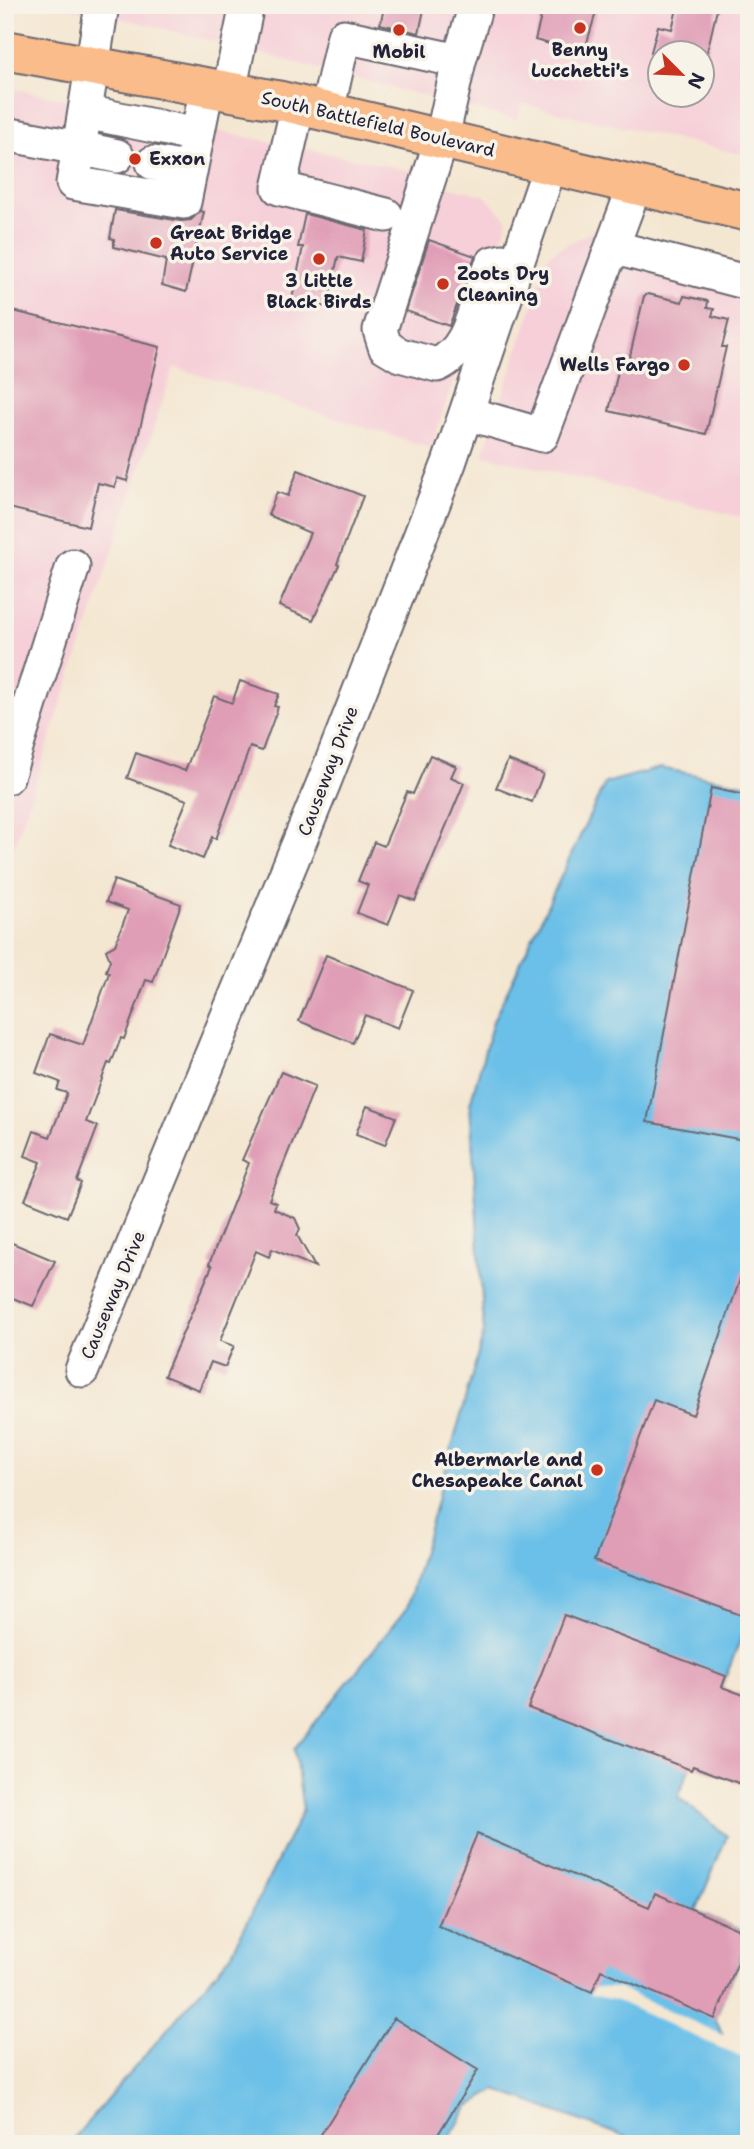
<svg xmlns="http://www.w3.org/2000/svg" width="754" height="2149" viewBox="0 0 754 2149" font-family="'Shantell Sans',sans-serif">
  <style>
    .built { fill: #f6cfd8; fill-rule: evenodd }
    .water { fill: #6bc0e8; stroke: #467192; stroke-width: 2 }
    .pier { fill: #f4e7d2 }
    .building { fill: #e09db6 }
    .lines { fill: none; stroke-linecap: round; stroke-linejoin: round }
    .minor-casing { stroke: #6c6770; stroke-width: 37 }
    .major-casing { stroke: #6c6770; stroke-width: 42 }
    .minor { stroke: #fff; stroke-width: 33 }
    .major { stroke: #f9bc8a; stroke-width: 38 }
    .poi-dot { fill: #c8321e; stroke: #f7f3e8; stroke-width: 2.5 }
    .labels { text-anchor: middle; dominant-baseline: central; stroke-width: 7; stroke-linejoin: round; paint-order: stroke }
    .poi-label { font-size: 18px; font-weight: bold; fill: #22223b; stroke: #f7f3e8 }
    .street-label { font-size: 18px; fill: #22223b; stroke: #f7f3e8 }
  </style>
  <rect width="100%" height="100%" fill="#f7f3e8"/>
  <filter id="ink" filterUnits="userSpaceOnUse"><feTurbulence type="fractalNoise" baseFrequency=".0143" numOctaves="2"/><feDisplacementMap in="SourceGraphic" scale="14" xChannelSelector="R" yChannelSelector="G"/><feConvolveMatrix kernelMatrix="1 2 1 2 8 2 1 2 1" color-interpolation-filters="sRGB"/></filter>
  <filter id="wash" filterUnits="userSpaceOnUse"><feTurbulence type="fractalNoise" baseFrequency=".00686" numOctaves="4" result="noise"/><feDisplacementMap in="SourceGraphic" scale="28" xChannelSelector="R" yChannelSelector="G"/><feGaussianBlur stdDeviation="1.57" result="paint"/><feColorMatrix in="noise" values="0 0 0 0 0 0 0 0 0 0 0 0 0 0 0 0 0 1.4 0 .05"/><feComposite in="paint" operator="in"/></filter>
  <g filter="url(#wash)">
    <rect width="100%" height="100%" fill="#f4e7d2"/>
    <path class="built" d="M54 5H749V156L523 104 517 120 146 24ZM660 52H702V94H660Z
      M5 87 418 172 416 178 484 195 508 220 431 448 174 367 5 874Z
      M597 229 749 266V519L483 455 550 253Z"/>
    <path class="water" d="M660 768 749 785V1618L678 1797 727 1836 696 1911 749 1934 715 2019 723 2035 749 2047V2144H645L496 2090 468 2107 446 2144H69L231 1955 303 1809 294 1749 407 1608 484 1332 470 1104 493 1021 605 783Z"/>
    <path class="pier" d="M593 1987 618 1988 723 2035 725 2031 749 2043V2061L615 2000 590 1995Z"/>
    <g id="blocks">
      <path class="building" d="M385 5H425L419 33 380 24Z
        M544 5H598L584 53 535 40Z
        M678 5H718L707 52H651L658 26 672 29Z
        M115 210 181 221 191 220 200 211 204 212 186 292 162 285 166 260 114 247V239L110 238Z
        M305 214 367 230 361 262 338 257 327 307 292 299 303 247H298Z
        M429 240 475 256 449 326 406 311Z
        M648 294 682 302 684 296 708 301 707 308 714 309 712 316 729 320 722 347H726L706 434 609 411 621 358 629 360 644 296Z
        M5 309 160 347 127 481 117 478 115 487 98 483 88 527 5 507Z
        M298 470 363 496 337 564 339 565 313 620 279 606 310 533 268 515 277 492 288 496Z
        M240 681 279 694 274 706 278 707 262 751 250 747 216 839 212 837 203 859 168 845 187 800 127 778 136 753 185 771 214 696 232 703Z
        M430 755 456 766 451 777 464 783 415 901 400 895 388 925 357 913 368 885 358 881 374 842 384 846 407 792 413 794Z
        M508 760 543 774 532 802 496 788Z
        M711 788 749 796V1141L647 1122Z
        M114 880 181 904 153 982 146 980 124 1039 121 1038 111 1064 108 1063 86 1122 98 1126 77 1181 81 1183 67 1217 25 1200 41 1162 25 1156 34 1131 50 1137 67 1093 57 1090 60 1082 36 1073 50 1034 83 1045 109 973 106 971 110 960 106 950 115 945 128 910 106 902Z
        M326 955 413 990 398 1028 365 1015 353 1043 299 1021Z
        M281 1072 315 1086 269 1200 276 1203 274 1209 295 1218 300 1229 297 1235 315 1267 272 1249 269 1257 256 1251 220 1341 234 1346 225 1367 211 1362 199 1390 164 1376 212 1266 209 1264 249 1163 242 1160Z
        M367 1106 396 1117 385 1145 356 1134Z
        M5 1240 55 1261 33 1306 5 1295Z
        M745 1265 749 1266V1618L594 1561 654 1400 693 1415Z
        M564 1615 726 1676 722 1687 749 1697V1760L741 1784 693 1766 691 1770 528 1708Z
        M477 1834 649 1907 655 1893 749 1934 715 2019 601 1970 592 1992 438 1926Z
        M394 2018 478 2070 432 2144H315Z"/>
    </g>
  </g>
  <g filter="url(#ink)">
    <use href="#blocks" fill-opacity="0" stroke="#6c6770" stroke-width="2"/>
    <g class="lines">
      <g class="minor-casing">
        <path id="minor" d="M459 61 476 5
          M229 91 247 5
          M298 105 279 188 386 215
          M327 111 344 36 459 61 442 138 380 330 385 346 400 355 437 365C475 348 474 297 493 263L502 261 516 265
          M86 112 197 135
          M5 134 79 148 102 5
          M117 156 79 148 73 183 184 202 207 87
          M153 163 190 170
          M612 247 749 283
          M466 413 542 435 635 185
          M7 777 73 566
          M82 1370 324 782 449 463 551 163"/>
      </g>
      <g class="major-casing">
        <path id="major" d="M5 50 281 101 749 212"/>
      </g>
      <use href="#minor" class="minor"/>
      <use href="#major" class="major"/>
    </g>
  </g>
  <g class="poi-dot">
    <circle cx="580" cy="28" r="7"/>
    <circle cx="399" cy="30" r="7"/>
    <circle cx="135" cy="159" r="7"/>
    <circle cx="156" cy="243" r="7"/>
    <circle cx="319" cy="259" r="7"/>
    <circle cx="443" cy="284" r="7"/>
    <circle cx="684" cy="365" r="7"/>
    <circle cx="597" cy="1470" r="7"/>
  </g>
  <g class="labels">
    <g class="poi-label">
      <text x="580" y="50">Benny<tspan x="580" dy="21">Lucchetti's</tspan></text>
      <text x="399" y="52">Mobil</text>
      <text x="149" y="159" text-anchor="start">Exxon</text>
      <text x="170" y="233" text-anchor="start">Great Bridge<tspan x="170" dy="21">Auto Service</tspan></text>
      <text x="457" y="274" text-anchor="start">Zoots Dry<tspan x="457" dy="21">Cleaning</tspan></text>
      <text x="319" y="281">3 Little<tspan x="319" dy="21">Black Birds</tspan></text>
      <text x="670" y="365" text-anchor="end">Wells Fargo</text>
      <text x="583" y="1460" text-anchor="end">Albermarle and<tspan x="583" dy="21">Chesapeake Canal</tspan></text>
    </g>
    <g class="street-label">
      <text transform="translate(378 124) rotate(13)">South Battlefield Boulevard</text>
      <text transform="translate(328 771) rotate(-69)">Causeway Drive</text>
      <text transform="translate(113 1295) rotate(-67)">Causeway Drive</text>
    </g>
  </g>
  <rect width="754" height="2149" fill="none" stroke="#f7f3e8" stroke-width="28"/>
  <g transform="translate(681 74) rotate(114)"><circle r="33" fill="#f7f3e8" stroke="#a29fa3" stroke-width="2"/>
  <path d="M0-5L12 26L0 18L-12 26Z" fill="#c8321e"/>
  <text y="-10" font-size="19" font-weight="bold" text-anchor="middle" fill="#22223b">N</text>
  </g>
</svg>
